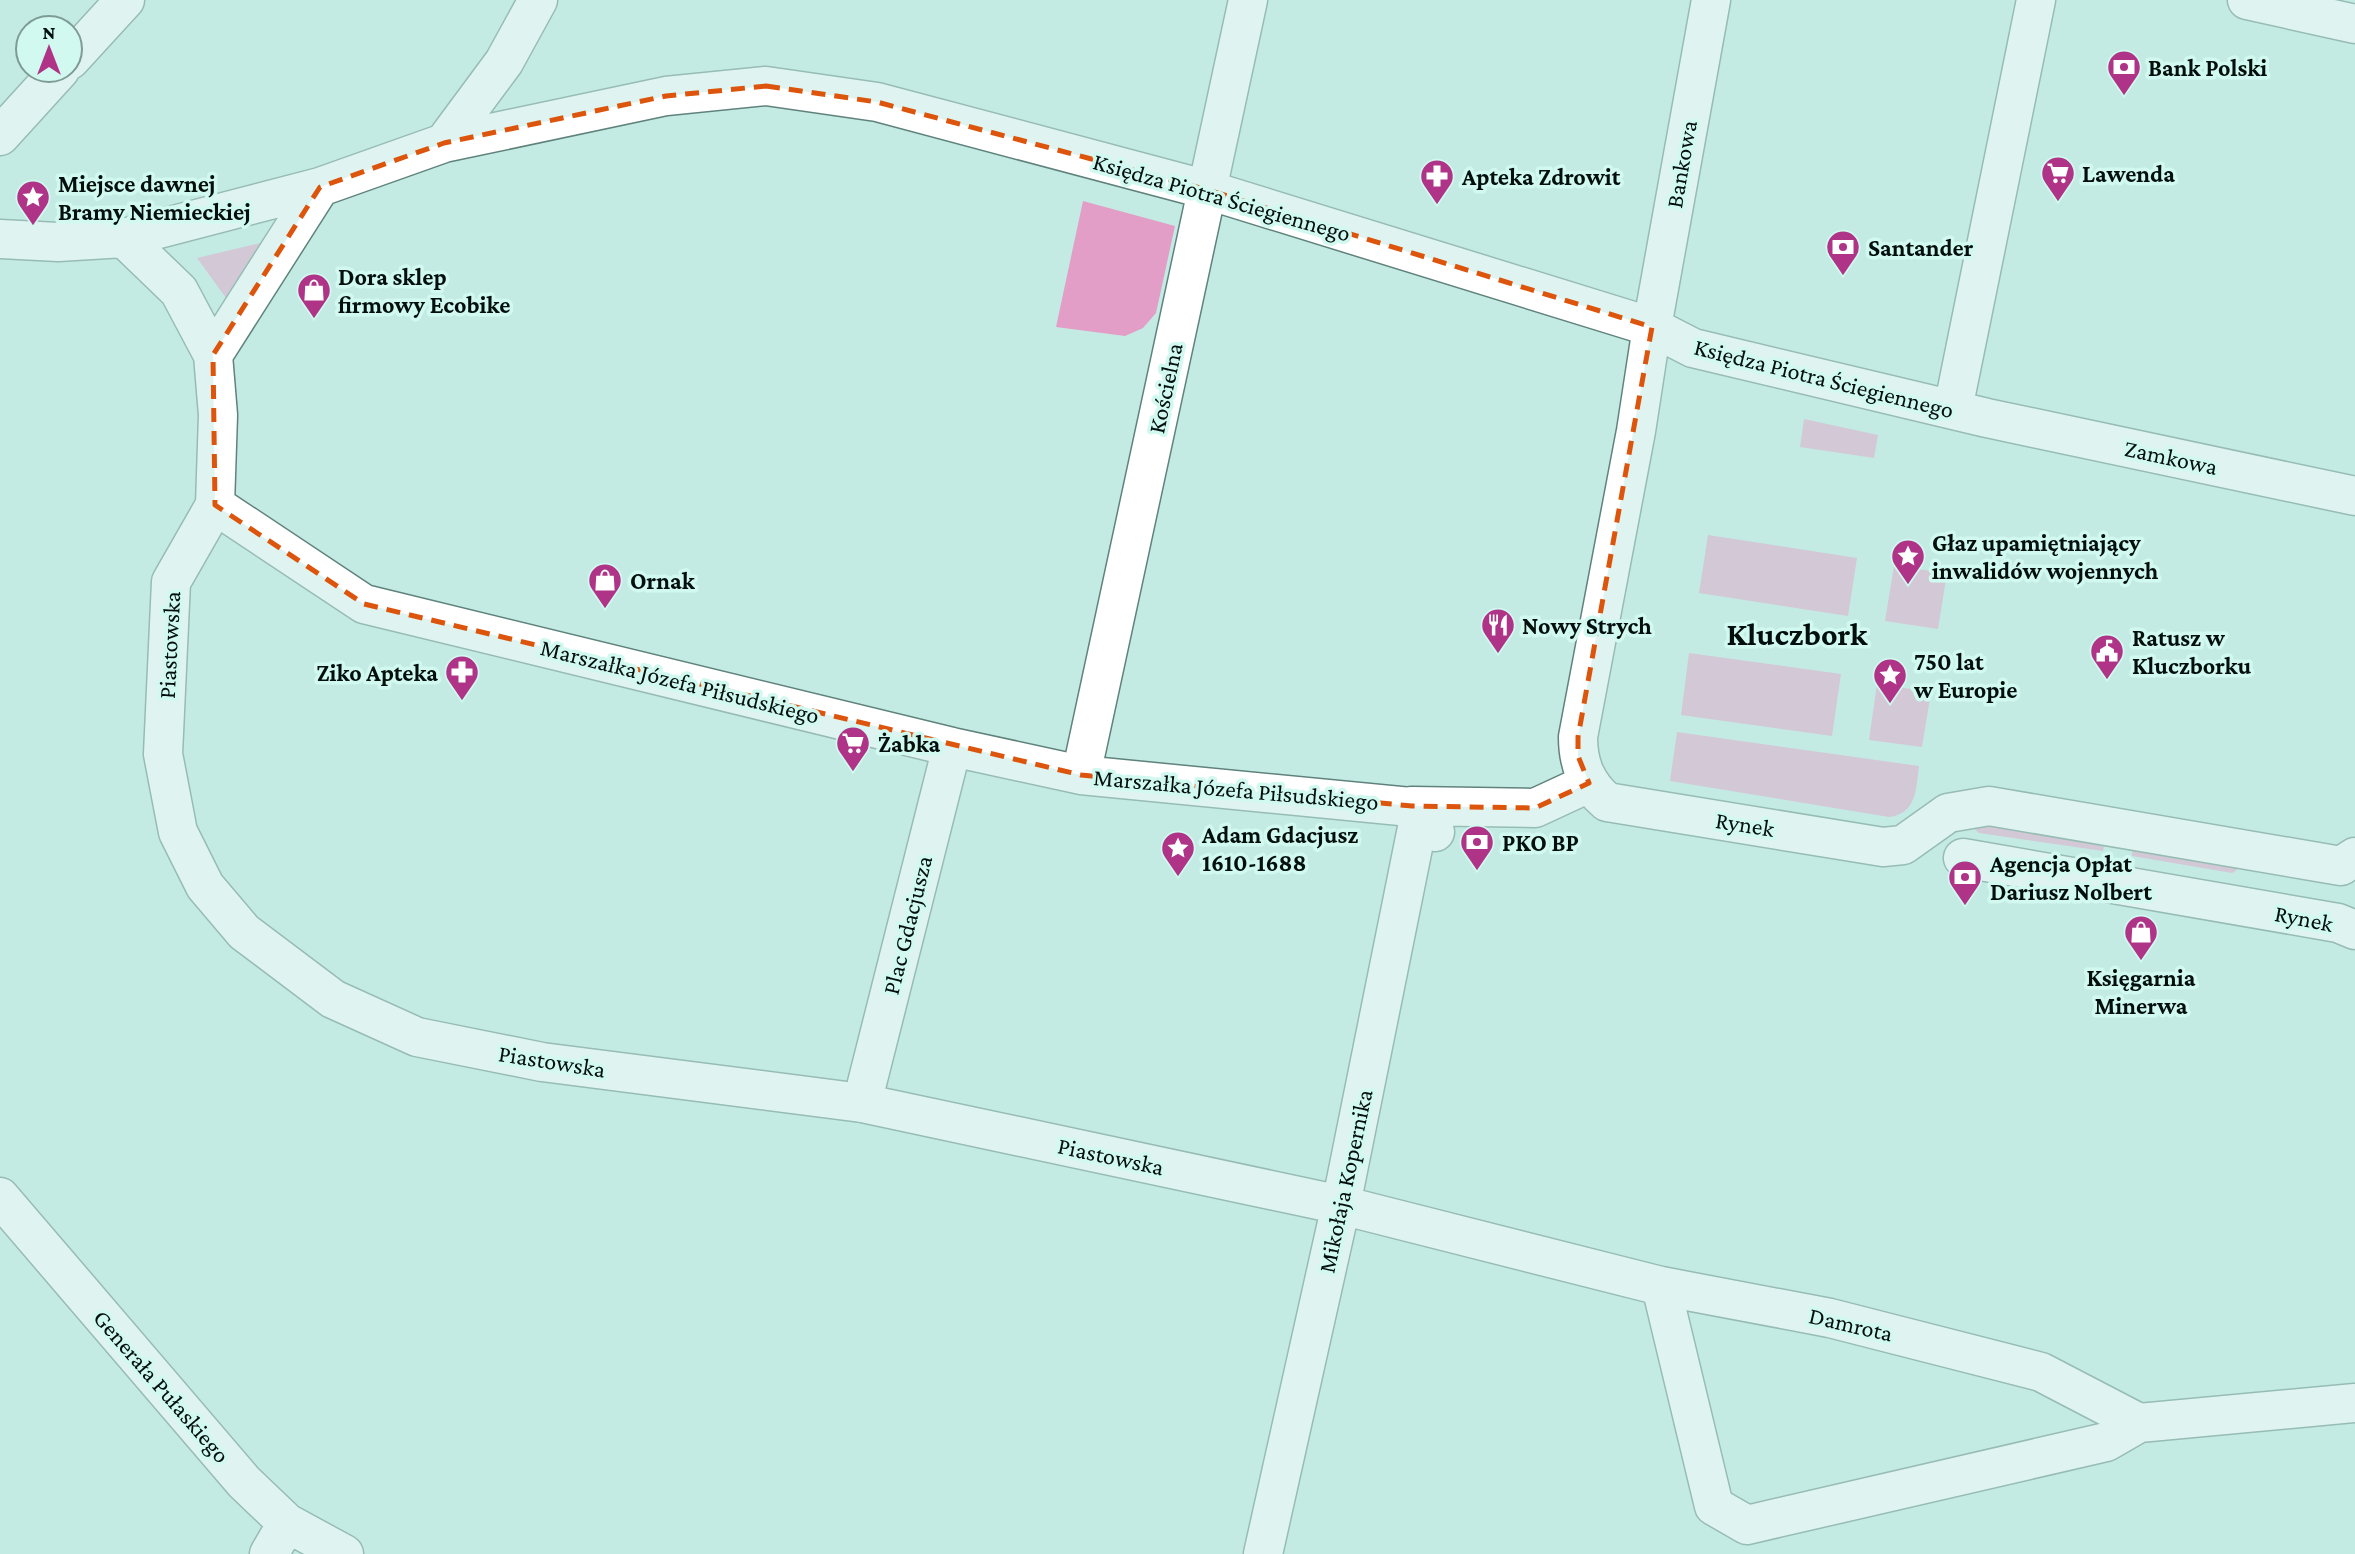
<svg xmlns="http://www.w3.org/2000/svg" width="2355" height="1554" viewBox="0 0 2355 1554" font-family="'Crimson Pro',serif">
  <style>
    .green { fill: #e29ec6 }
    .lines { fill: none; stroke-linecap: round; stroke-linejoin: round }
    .minor-casing { stroke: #5f837c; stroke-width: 41 }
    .minor { stroke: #fff; stroke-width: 38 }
    .marked { fill: none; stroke: #dd550c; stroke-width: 5; stroke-dasharray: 14 9; stroke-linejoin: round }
    .labels { text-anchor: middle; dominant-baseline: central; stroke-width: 7; stroke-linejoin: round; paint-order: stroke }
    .poi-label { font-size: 24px; font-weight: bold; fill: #030f0d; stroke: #d1f9f0; text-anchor: start }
    .street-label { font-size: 24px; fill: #030f0d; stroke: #d1f9f0 }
    .district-label { font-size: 32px; font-weight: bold; fill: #030f0d; stroke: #d1f9f0 }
  </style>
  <rect width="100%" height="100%" fill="#c4ebe3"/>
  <path class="green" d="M1083 201 1175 226 1156 313 1143 328 1125 336 1056 327Z
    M260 243 226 298 197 258Z
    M1804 419 1878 435 1874 458 1800 447Z
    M1708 535 1857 558 1848 616 1699 593Z
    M1894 566 1947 573 1938 629 1885 621Z
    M1689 653 1841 674 1832 736 1681 715Z
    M1877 684 1931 692 1922 747 1869 740Z
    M1677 732 1919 766C1916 788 1917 814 1889 817L1670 781Z
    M1977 820 2106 836 2103 851 1979 833 1972 827Z
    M2133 840 2238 866 2237 870 2232 873 2132 856Z"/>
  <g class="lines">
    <g class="minor-casing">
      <path id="minor" d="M1711 0 1652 327 1636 431 1578 737C1578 764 1586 784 1607 802L1883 847 1903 845 1948 813 1989 806 2341 866 2355 857
        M2247 0 2355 24
        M70 60 125 0
        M0 136 60 70
        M444 143 504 62 538 0
        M124 238 179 291 213 355 218 415 215 505 171 582 163 754 178 832 205 886 244 932 333 999 417 1037 542 1062 862 1103 1341 1205 1661 1286 1830 1318 2041 1372 2139 1423 2355 1403
        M0 239 58 242 124 238 320 187 444 143 666 96 766 86 877 102 1208 190 1652 327 1693 348 1987 418 2355 496
        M213 355 320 187
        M1953 409 2036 0
        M215 505 364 604 952 747 1081 775 1421 808 1435 832
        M1081 775 1248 0
        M1412 806 1535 808 1589 783
        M1963 858 2338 923 2355 930
        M862 1103 952 747
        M0 1197 244 1482 287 1523 344 1554
        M1661 1286 1714 1506 1747 1525 2106 1442 2139 1423
        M269 1554 287 1523
        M1263 1554 1341 1205 1421 808"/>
    </g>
    <use href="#minor" class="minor"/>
  </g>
  <path d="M0 0H2355V1554H0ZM766 86 877 102 1208 190 1652 327 1578 737V756L1589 783 1535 808 1412 806 1081 775 364 604 215 505 213 355 320 187 444 143 666 96Z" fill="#c4ebe3" fill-opacity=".55" fill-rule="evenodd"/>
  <path class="marked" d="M766 86 877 102 1208 190 1652 327 1578 737V756L1589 783 1535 808 1412 806 1081 775 364 604 215 505 213 355 320 187 444 143 666 96Z"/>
  <defs>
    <g id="bank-pin" transform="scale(1.75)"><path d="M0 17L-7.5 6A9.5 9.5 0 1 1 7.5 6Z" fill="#af3487" stroke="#d1f9f0"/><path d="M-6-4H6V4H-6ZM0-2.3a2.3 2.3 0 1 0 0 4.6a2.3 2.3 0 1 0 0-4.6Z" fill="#fff"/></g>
    <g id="supermarket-pin" transform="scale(1.75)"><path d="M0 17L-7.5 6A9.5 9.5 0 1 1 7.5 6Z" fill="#af3487" stroke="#d1f9f0"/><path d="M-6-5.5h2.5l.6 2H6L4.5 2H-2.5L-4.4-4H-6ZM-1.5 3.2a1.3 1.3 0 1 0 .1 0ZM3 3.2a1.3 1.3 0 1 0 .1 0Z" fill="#fff"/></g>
    <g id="pharmacy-pin" transform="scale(1.75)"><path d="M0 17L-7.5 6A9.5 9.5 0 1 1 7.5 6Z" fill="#af3487" stroke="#d1f9f0"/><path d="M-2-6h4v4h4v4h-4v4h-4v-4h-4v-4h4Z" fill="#fff"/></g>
    <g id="sight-pin" transform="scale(1.75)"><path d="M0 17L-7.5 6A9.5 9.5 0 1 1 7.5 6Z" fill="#af3487" stroke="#d1f9f0"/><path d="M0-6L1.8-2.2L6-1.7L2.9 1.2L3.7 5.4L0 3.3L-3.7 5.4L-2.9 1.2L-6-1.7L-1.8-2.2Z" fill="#fff"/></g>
    <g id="shop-pin" transform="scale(1.75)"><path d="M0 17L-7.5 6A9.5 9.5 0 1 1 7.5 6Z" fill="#af3487" stroke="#d1f9f0"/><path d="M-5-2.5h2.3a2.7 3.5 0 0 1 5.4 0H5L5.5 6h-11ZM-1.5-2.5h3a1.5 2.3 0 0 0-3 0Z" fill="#fff"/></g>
    <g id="restaurant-pin" transform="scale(1.75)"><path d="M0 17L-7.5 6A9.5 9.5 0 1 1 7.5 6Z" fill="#af3487" stroke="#d1f9f0"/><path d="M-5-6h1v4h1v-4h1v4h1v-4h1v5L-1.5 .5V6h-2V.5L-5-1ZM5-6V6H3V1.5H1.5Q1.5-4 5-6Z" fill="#fff"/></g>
    <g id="civic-pin" transform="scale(1.75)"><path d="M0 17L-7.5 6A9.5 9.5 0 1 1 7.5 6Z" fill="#af3487" stroke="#d1f9f0"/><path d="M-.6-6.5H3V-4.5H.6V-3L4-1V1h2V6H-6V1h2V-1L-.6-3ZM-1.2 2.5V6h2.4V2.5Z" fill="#fff"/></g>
  </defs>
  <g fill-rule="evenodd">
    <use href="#bank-pin" x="2124" y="67"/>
    <use href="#supermarket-pin" x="2058" y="173"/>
    <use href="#pharmacy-pin" x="1437" y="176"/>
    <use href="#sight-pin" x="33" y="197"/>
    <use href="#bank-pin" x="1843" y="247"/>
    <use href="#shop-pin" x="314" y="290"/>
    <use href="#sight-pin" x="1908" y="556"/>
    <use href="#shop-pin" x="605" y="580"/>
    <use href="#restaurant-pin" x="1498" y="625"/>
    <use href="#civic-pin" x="2107" y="651"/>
    <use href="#pharmacy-pin" x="462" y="672"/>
    <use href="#sight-pin" x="1890" y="675"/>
    <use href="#supermarket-pin" x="853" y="743"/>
    <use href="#bank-pin" x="1477" y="842"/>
    <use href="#sight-pin" x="1178" y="848"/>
    <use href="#bank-pin" x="1965" y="877"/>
    <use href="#shop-pin" x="2141" y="932"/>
  </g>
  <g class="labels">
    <g class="poi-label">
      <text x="2148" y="67">Bank Polski</text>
      <text x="2082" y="173">Lawenda</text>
      <text x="1462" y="176">Apteka Zdrowit</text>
      <text x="58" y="183">Miejsce dawnej<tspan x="58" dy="28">Bramy Niemieckiej</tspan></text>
      <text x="1868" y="247">Santander</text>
      <text x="338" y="276">Dora sklep<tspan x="338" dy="28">firmowy Ecobike</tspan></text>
      <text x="1932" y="542">Głaz upamiętniający<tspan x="1932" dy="28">inwalidów wojennych</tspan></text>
      <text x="630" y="580">Ornak</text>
      <text x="1522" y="625">Nowy Strych</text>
      <text x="2132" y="637">Ratusz w<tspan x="2132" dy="28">Kluczborku</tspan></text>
      <text x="1914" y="661">750 lat<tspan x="1914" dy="28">w Europie</tspan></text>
      <text x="438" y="672" text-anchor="end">Ziko Apteka</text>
      <text x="878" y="743">Żabka</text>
      <text x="1202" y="834">Adam Gdacjusz<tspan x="1202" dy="28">1610-1688</tspan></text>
      <text x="1502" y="842">PKO BP</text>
      <text x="1990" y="863">Agencja Opłat<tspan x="1990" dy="28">Dariusz Nolbert</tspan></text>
      <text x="2141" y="977" text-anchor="middle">Księgarnia<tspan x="2141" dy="28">Minerwa</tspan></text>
    </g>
    <g class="street-label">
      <text transform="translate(1681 164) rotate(-80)">Bankowa</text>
      <text transform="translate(1222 197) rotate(16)">Księdza Piotra Ściegiennego</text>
      <text transform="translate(1824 378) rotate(14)">Księdza Piotra Ściegiennego</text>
      <text transform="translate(1165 388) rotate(-78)">Kościelna</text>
      <text transform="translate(2171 457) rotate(12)">Zamkowa</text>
      <text transform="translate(169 645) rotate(-87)">Piastowska</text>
      <text transform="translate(680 681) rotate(14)">Marszałka Józefa Piłsudskiego</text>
      <text transform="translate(1236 789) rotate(5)">Marszałka Józefa Piłsudskiego</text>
      <text transform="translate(1745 824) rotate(9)">Rynek</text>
      <text transform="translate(2304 918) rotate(11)">Rynek</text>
      <text transform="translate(907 925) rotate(-76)">Plac Gdacjusza</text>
      <text transform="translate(552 1061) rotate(9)">Piastowska</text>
      <text transform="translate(1111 1156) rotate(12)">Piastowska</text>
      <text transform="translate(1345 1181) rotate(-78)">Mikołaja Kopernika</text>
      <text transform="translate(1851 1324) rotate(13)">Damrota</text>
      <text transform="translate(162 1386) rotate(49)">Generała Pułaskiego</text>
    </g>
    <g class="district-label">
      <text x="1797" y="634">Kluczbork</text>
    </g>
  </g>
  <g transform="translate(49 49)"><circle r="33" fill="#d1f9f0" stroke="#7f9b95" stroke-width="2"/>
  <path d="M0-5L12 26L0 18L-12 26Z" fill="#af3487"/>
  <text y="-10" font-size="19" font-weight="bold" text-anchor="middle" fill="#030f0d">N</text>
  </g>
</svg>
